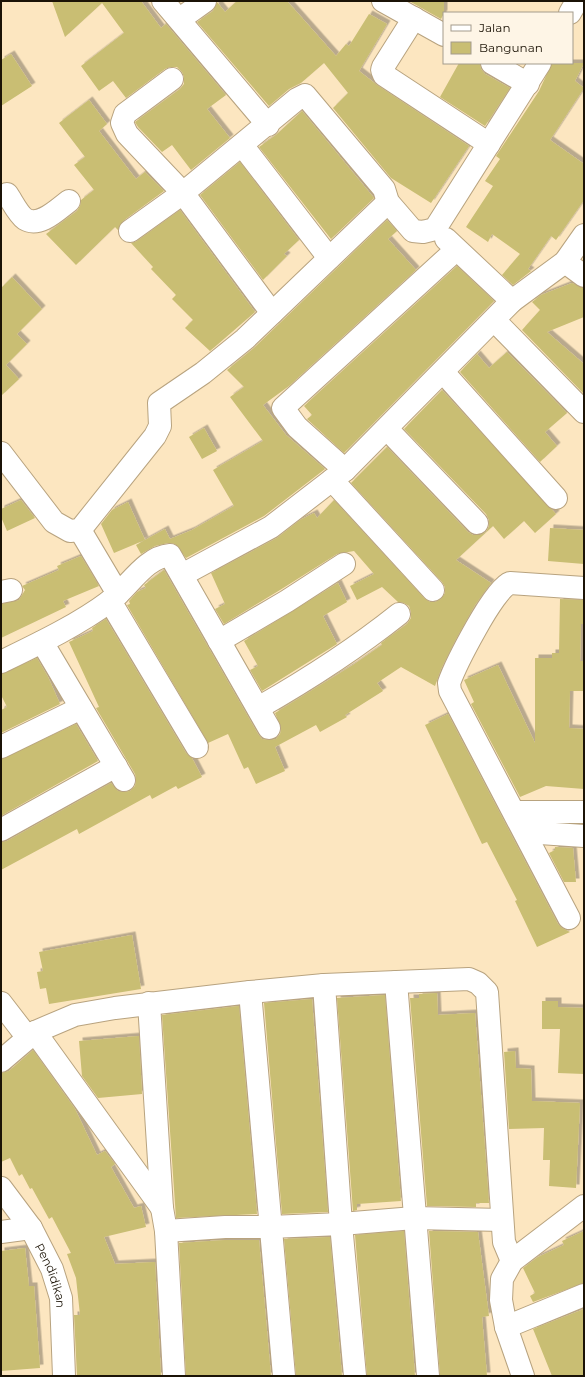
<svg xmlns="http://www.w3.org/2000/svg" width="585" height="1377" viewBox="0 0 585 1377" font-family="Montserrat,sans-serif">
  <style>
    .building { fill: #c9be73; filter: url(#shadow) }
    .lines { fill: none; stroke-linecap: round; stroke-linejoin: round }
    .minor-casing { stroke: #b8a37f; stroke-width: 24 }
    .minor { stroke: #fff; stroke-width: 22 }
    .labels { text-anchor: middle; dominant-baseline: central; stroke-width: 3; stroke-linejoin: round; paint-order: stroke }
    .street-label { font-size: 12px; fill: #1b1306; stroke: #fef5e6 }
  </style>
  <defs>
    <filter id="shadow"><feDropShadow dx="3.5" dy="-3.5" stdDeviation="0" flood-color="#0004"/></filter>
  </defs>
  <rect width="100%" height="100%" fill="#fce6c0"/>
  <path class="building" d="M52 1H141L161 28 166 24 226 95 207 109 230 138 191 170 172 145 162 152 138 127 135 122 180 89 184 84V77L182 72 177 67H170L165 69 126 98 113 81 99 91 81 66 124 33 102 3 65 37Z
    M237 1H287L336 56 346 44 349 46 369 14 387 24 359 71 377 85 469 146 431 203 391 178 333 108 348 93 324 63 301 83 289 89 269 106 197 22 213 11 217 2 225 12Z
    M409 1H444V13L441 19Z
    M11 54 32 86 1 106V60Z
    M459 63H480L481 69 485 74 510 88 485 126 440 97Z
    M552 63H584L575 81 584 88 550 140 584 164V200L556 240 551 236 528 269 531 271 513 285 502 275 520 254 492 234 488 242 466 227 493 186 485 181 500 159 496 156 539 91Z
    M89 100 107 124 99 131 136 179 145 172 164 191 123 221 118 230 115 227 76 265 46 234 77 211 80 206 81 200 94 190 74 165 85 157 59 123Z
    M302 111 374 198 331 239 259 147 276 135Z
    M240 162 299 240 284 254 287 256 263 280 200 195Z
    M180 210 255 312 210 351 185 328 193 320 172 299 176 295 151 269 153 267 131 243 137 241Z
    M387 220 397 231 388 239 416 270 289 386 263 405 286 435 325 469 264 516 186 558 175 544 168 543 155 546 141 554 136 545 165 529 170 539 192 530 234 506 213 470 263 441 230 397 244 387 227 370 254 348Z
    M457 266 494 301 344 453 307 419 312 415 304 406Z
    M12 277 42 309 17 334 27 344 6 365 19 379 1 396V288Z
    M572 283 584 288V317L547 332 584 364V394L522 330 540 310 532 302 541 295Z
    M507 352 567 413 545 432 557 446 540 462 460 372 477 354 489 368Z
    M442 390 556 514 535 533 524 521 504 539 493 526 456 560 491 583 475 605 456 639 441 669 435 686 401 667 377 683 383 691 345 715 347 717 320 732 316 725 275 747 285 771 256 784 248 767 244 769 228 734 208 743 127 605 130 604 129 601 137 592 146 588 144 585 164 570 258 734 262 739 269 740 276 739 280 734 281 728 275 713 353 665 382 645 381 643 407 624 411 618V612L409 606 404 603 398 602 382 587 357 600 350 586 374 574 354 551 337 554 280 590 224 624 215 609 225 604 211 573 277 538 300 520 314 513 317 518 334 500 424 598 430 602H435L441 599 445 593V587L442 582 351 483 387 447 468 532 473 535H480L486 532 489 526V520L486 514 404 429Z
    M204 428 217 451 202 459 189 437Z
    M21 500 35 518 7 531 1 517V509Z
    M128 502 145 540 114 553 101 524 112 510Z
    M550 528 584 530V564L548 561Z
    M81 556 99 586 63 601 66 607 1 638V604L19 600 25 590 22 586 59 570 57 566Z
    M338 583 347 602 323 616 337 644 262 691 250 670 258 666 244 641Z
    M560 599 584 600V624H581L580 661H584V691H570L569 728 584 729V789L546 786 520 797 471 704 474 702 464 680 498 665 535 743V658H552V653H559Z
    M106 619 186 753 192 758 202 777 178 789 176 786 152 799 150 795 79 834 77 829 1 870V842L7 841 111 783 118 791 124 792 130 791 135 786 136 779 135 774 96 708 99 707 69 642 93 631 92 628Z
    M37 658 48 677 60 704 1 733V710L7 707 1 695V674Z
    M448 714 558 924 562 928 570 932 537 947 515 901 517 900 487 842 482 844 425 725Z
    M76 724 98 761 1 816V759Z
    M555 847 573 848 576 882H564L549 853 555 850Z
    M132 935 141 989 49 1004 46 988 40 989 37 972 43 971 39 952Z
    M437 993 438 1015 475 1013 489 1203H476V1207L427 1206 410 998H419V994Z
    M385 995 401 1201 357 1204V1210L353 1211 337 998Z
    M312 999 328 1212 282 1214 264 1003Z
    M542 1001H558V1007L584 1008V1074L558 1073 560 1029H542Z
    M239 1006 257 1214 176 1218 162 1015Z
    M139 1036 142 1094 98 1098 82 1076 79 1041Z
    M33 1050 75 1109 97 1155 105 1151 115 1164 111 1167 134 1208 141 1206 146 1227 104 1237 115 1264 155 1262 161 1376H77L74 1315H80L76 1278 67 1254 71 1253 52 1217 49 1219 32 1188 30 1189 22 1174 19 1176 10 1158 1 1162V1073L9 1071Z
    M515 1051 516 1068 531 1069 532 1101 580 1103 576 1188 549 1186 550 1160H543L544 1128 509 1129 504 1052Z
    M404 1231 415 1376H367L355 1235Z
    M429 1231 478 1232 489 1316 482 1317 487 1376H440Z
    M584 1231V1283L533 1302 530 1296 535 1293 523 1268 538 1257 564 1245 562 1241Z
    M330 1237 342 1376H296L284 1239Z
    M225 1240H259L271 1376H186L179 1243Z
    M25 1248 29 1286H34L40 1368 1 1371V1251Z
    M584 1309V1376H552L533 1329Z"/>
  <g class="lines">
    <g class="minor-casing">
      <g id="minor">
        <path d="M163 1 268 125"/>
        <path d="M383 1 444 35"/>
        <path d="M570 13 577 1"/>
        <path d="M414 18 383 67 382 70 384 75 489 144"/>
        <path d="M180 19 205 1"/>
        <path d="M492 63 528 84"/>
        <path d="M172 79 125 114 122 123 127 134 183 193 272 313"/>
        <path d="M242 145 329 258"/>
        <path d="M7 194C12 201 18 214 25 219 40 228 58 209 69 201"/>
        <path d="M130 231 183 193 297 99 305 95 384 189 388 202 413 231 423 232 435 229 540 63"/>
        <path d="M446 239 512 301"/>
        <path d="M565 262 584 276"/>
        <path d="M494 320 584 412"/>
        <path d="M443 372 556 498"/>
        <path d="M387 429 477 523"/>
        <path d="M1 453 54 522 70 531 80 530 155 436 160 426 159 403 203 373 245 339 388 202"/>
        <path d="M345 470 297 427 283 408 456 250"/>
        <path d="M332 480 433 590"/>
        <path d="M80 530 118 594"/>
        <path d="M182 575 271 527 345 470 512 301 565 262 584 235"/>
        <path d="M1 592 11 590"/>
        <path d="M110 601 197 747"/>
        <path d="M219 641 287 601 344 564"/>
        <path d="M42 642 124 780"/>
        <path d="M1 662C38 644 78 625 110 601 129 587 145 557 170 555L269 728"/>
        <path d="M258 708C307 680 354 650 399 614"/>
        <path d="M1 747 81 708"/>
        <path d="M515 812H584"/>
        <path d="M1 830 116 766"/>
        <path d="M525 832 584 836"/>
        <path d="M569 918 450 691 449 683C455 666 494 588 510 583L584 588"/>
        <path d="M396 982 428 1376"/>
        <path d="M324 985 341 1224 355 1376"/>
        <path d="M250 992 284 1376"/>
        <path d="M1 1003 28 1038"/>
        <path d="M149 1003 162 1208 166 1231 174 1376"/>
        <path d="M35 1032 162 1208"/>
        <path d="M1 1061 35 1032 75 1015 115 1008 250 992 324 985 469 979 478 983 487 992 504 1242 512 1261"/>
        <path id="s1" d="M1 1188 31 1228 52 1269 61 1298 64 1376"/>
        <path d="M166 1231 225 1227H270L341 1224 414 1218 502 1220"/>
        <path d="M1 1232 31 1228"/>
        <path d="M506 1327 584 1295"/>
        <path d="M523 1376 506 1327 501 1300 502 1279 512 1261 584 1206"/>
      </g>
    </g>
    <use href="#minor" class="minor"/>
  </g>
  <g class="labels">
    <g class="street-label">
      <text stroke="none"><textPath href="#s1" startOffset="102">Pendidikan</textPath></text>
    </g>
  </g>
  <rect width="585" height="1377" fill="none" stroke="#1b1306" stroke-width="4"/>
  <rect x="443" y="12" width="130" height="52" fill="#fef5e6" stroke="#a39b8c"/>
  <rect x="451" y="25" width="20" height="6" fill="#ffffff" stroke="#a39b8c"/>
  <text x="479" y="32" font-size="12" fill="#1b1306">Jalan</text>
  <rect x="451" y="42" width="20" height="12" fill="#c9be73" stroke="#a39b8c"/>
  <text x="479" y="52" font-size="12" fill="#1b1306">Bangunan</text>
</svg>
